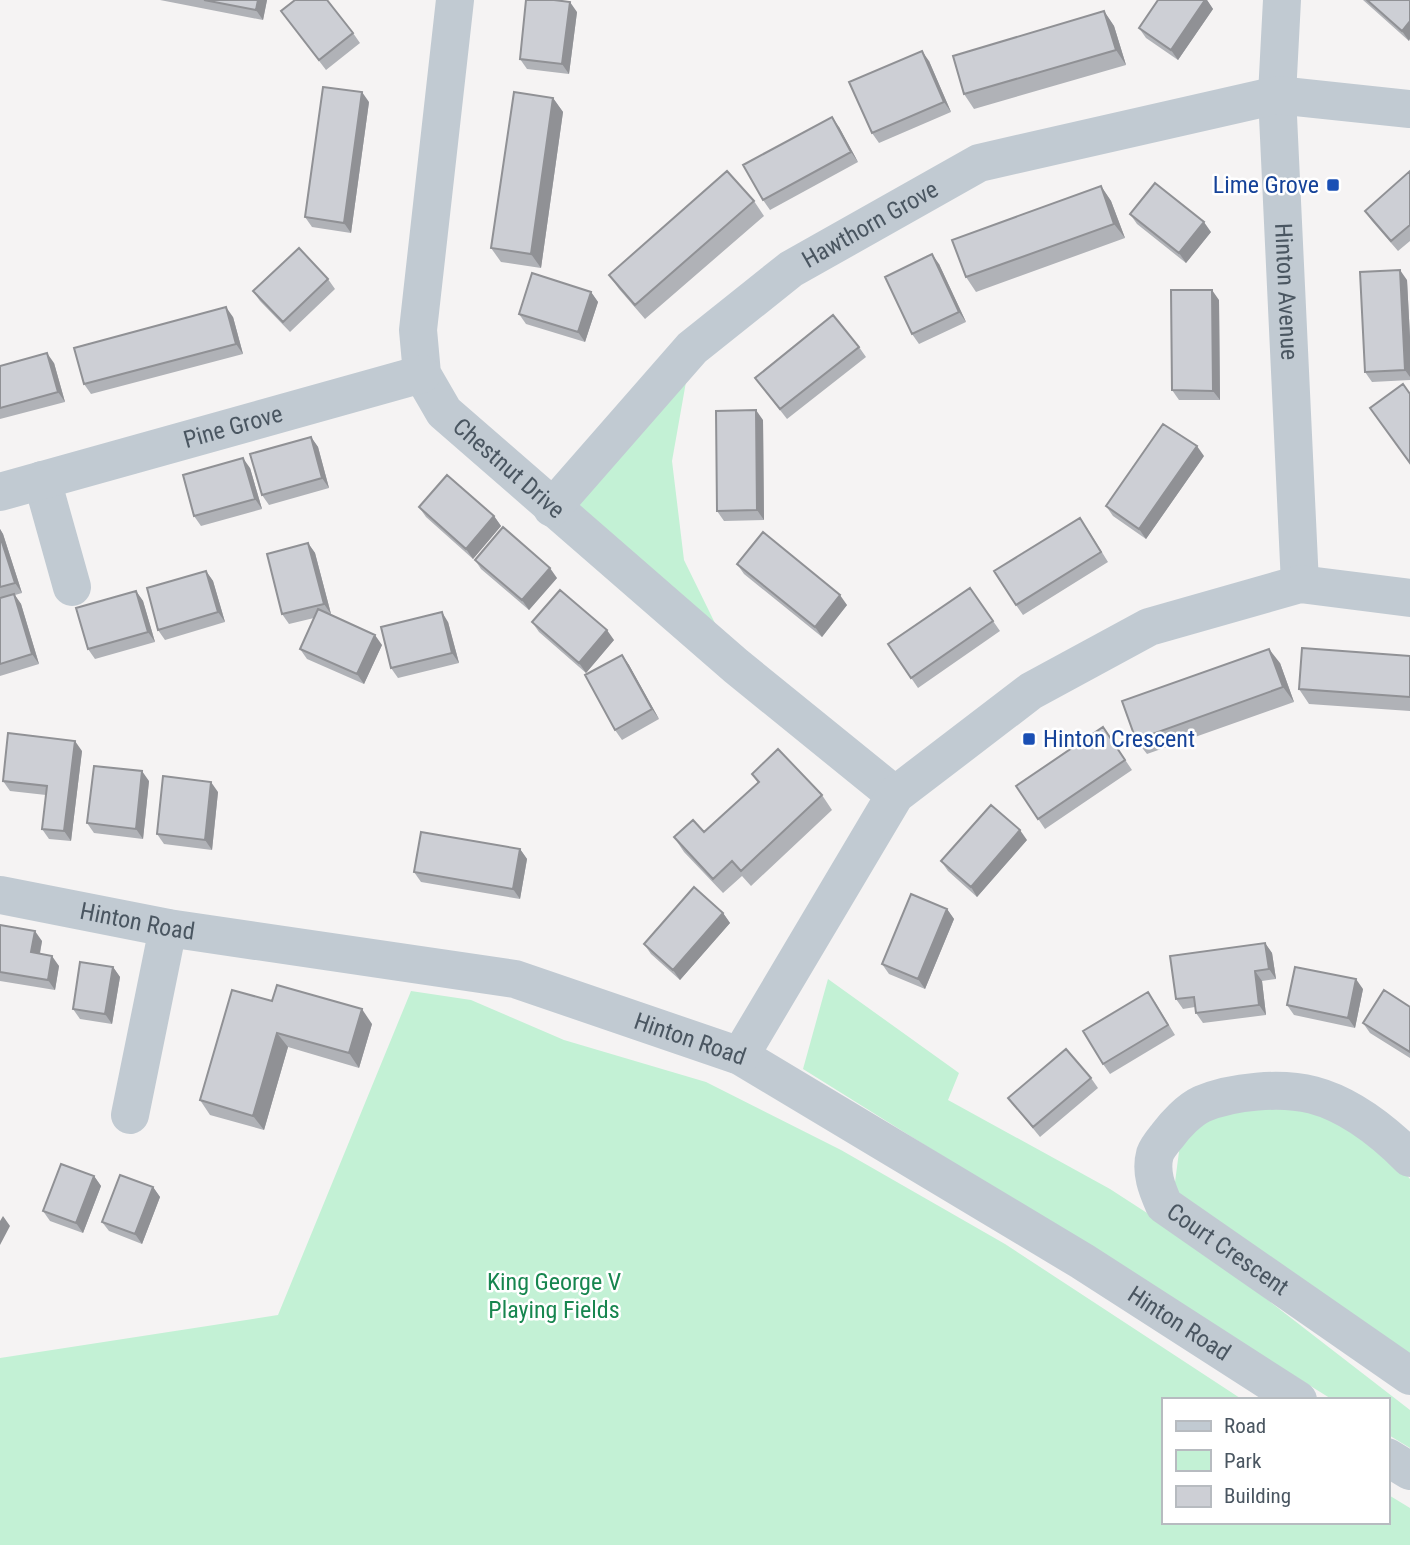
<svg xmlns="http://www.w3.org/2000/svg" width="1410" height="1545" viewBox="0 0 1410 1545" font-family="'Roboto Condensed',sans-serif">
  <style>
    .green { fill: #c3f1d5 }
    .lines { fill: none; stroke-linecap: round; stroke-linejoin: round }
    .minor { stroke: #c1cad2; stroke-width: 38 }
    .wall { fill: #b0b2b7 }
    .shaded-wall { fill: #909195 }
    .building { fill: #cdcfd5; stroke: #909195; stroke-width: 2 }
    .transit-dot { fill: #1a4fb4; stroke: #fff; stroke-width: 2.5 }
    .labels { text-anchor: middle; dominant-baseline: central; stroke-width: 5; stroke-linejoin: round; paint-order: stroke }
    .transit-label { font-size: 24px; fill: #164399; stroke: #fff; text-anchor: end }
    .street-label { font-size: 24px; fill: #4a5661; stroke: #fff }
    .park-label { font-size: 24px; fill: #17864f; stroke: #fff }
  </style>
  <rect width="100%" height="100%" fill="#f5f3f3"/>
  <path class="green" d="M692 348 672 461 684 560 736 666 552 508Z
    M828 979 959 1073 948 1100 1110 1189 1198 1246 1410 1410V1448L1387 1434V1400H1333L803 1069Z
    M411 991 471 1000 564 1040 706 1082 841 1150 1005 1244 1243 1400H1163V1522H1387V1494L1410 1508V1545H0V1358L278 1315Z
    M1231 1108 1308 1110 1383 1146 1410 1179V1365L1174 1190 1180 1144 1199 1118Z"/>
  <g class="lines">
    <g class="minor">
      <path id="s1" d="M455 0 418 330 422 374 444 412 736 666 895 795"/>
      <path id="s2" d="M1282 0 1277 95 1300 584"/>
      <path d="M42 480 72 587"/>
      <path id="s3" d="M0 492 422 374"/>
      <path id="s4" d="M552 508 692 348 791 269 979 163 1277 95 1410 109"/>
      <path id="s5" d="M0 895 168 928 515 979 740 1056 1082 1261 1298 1400"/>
      <path d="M740 1056 895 795 1031 691 1149 627 1300 584 1410 598"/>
      <path d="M130 1115 168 928"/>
      <path id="s6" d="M1410 1158C1383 1131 1351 1105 1313 1095 1281 1087 1233 1091 1202 1104 1189 1110 1175 1125 1167 1136 1163 1141 1157 1148 1155 1154 1150 1172 1157 1189 1164 1205L1410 1376"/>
      <path d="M1387 1457 1410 1471"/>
    </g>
  </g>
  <path class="wall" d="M160 0H267L263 20Z
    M1158 0H1207L1213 9 1178 60 1146 38 1139 28Z
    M1363 0H1410L1409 41Z
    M281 11 353 33 360 43 326 70Z
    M1104 11 1114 26 1126 65 974 109 964 94Z
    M577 12 569 74 527 69 520 59Z
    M929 61 951 112 879 143 872 133Z
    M553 98 563 112 541 268 501 262 491 248Z
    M369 102 351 233 312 227 305 217Z
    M839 127 858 162 770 210 763 200Z
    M1410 171V241L1398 251 1372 221 1365 211Z
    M1101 186 1111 201 1125 238 976 292 966 277Z
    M754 201 764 216 645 319 619 289 609 275Z
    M1130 214 1211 232 1186 263 1137 224Z
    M939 264 966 322 919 344 912 334Z
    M328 279 335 289 290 332 260 301 253 291Z
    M1407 280 1410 337V380L1372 382 1365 372Z
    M591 292 598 302 585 342 526 324 519 314Z
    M1219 300 1220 400H1179L1172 390Z
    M233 317 243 354 91 394 84 384Z
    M859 347 866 357 787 419 755 378Z
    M54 363 65 402 0 419V366Z
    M763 420 764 520 724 521 717 511Z
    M311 437 318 447 329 488 269 505 262 495Z
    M1204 456 1146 539 1113 516 1106 506Z
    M250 468 262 509 201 526 194 516Z
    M419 507 494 516 501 526 473 559 426 517Z
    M1087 528 1108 562 1023 615 1016 605Z
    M0 529 3 534 22 593 15 595 21 604 39 664 0 676Z
    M308 543 315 553 331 614H328L382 645 364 684 307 659 300 649 314 618 289 624 282 614Z
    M475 560 557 578 529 610 481 569Z
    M737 564 847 605 822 637 744 574Z
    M206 571 213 581 225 622 165 640 158 630Z
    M970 588 1000 631 918 688 888 644Z
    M136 591 143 601 155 642 95 659 88 649Z
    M448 622 459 663 398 678 391 668Z
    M532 622 614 640 586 673 539 632Z
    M622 655 629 665 659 719 622 740 615 730Z
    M1410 656V711L1309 704 1299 689Z
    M1280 663 1294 702 1147 754 1136 740Z
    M1103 727 1132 770 1045 829 1016 786Z
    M82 751 71 841 49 839 42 829 46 795 10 791 3 781Z
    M752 774 822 795 832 810 751 886 742 876 723 893 684 852 674 837 704 832 758 783Z
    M149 781 143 839 94 833 87 823Z
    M218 792 212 850 164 844 157 834Z
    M1027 840 977 897 948 871 941 861Z
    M520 849 527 859 520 899 421 882 414 872Z
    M947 909 954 919 925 989 889 974 882 964Z
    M723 913 730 923 680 980 651 954 644 944Z
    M0 925 42 941 40 954 59 966 55 990 0 981Z
    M1265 943 1272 953 1276 979 1262 981 1266 1015 1203 1023 1196 1013 1195 1007 1183 1009 1176 999Z
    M113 967 120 977 112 1024 80 1019 73 1009Z
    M1363 989 1355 1028 1294 1015 1287 1005Z
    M272 1001 372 1024 359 1068 288 1047 264 1130 210 1115 200 1100Z
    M1155 1002 1175 1035 1110 1074 1103 1064Z
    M1410 1007V1058L1370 1033 1363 1023Z
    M1091 1078 1098 1088 1040 1137 1008 1098Z
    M94 1176 101 1186 83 1233 50 1221 43 1211Z
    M153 1187 160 1197 142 1244 109 1231 102 1222Z"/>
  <path class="shaded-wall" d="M258 0H267L263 20 256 10Z
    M1205 0H1207L1213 9 1178 60 1171 50Z
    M570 2 577 12 569 74 562 64Z
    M1104 11 1114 26 1126 65 1116 50Z
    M1410 21V39L1409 41 1402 31Z
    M922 51 929 61 951 112 944 102Z
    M362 92 369 102 351 233 344 223Z
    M553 98 563 112 541 268 531 254Z
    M832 117 839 127 858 162 851 152Z
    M1101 186 1111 201 1125 238 1114 224Z
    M1204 222 1211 232 1186 263 1179 253Z
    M932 254 939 264 966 322 959 312Z
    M1400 270 1407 280 1410 337V377L1405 370Z
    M1212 290 1219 300 1220 400 1213 391Z
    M591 292 598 302 585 342 578 332Z
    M226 307 233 317 243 354 236 344Z
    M47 353 54 363 65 402 58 392Z
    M756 410 763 420 764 520 757 510Z
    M311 437 318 447 329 488 322 478Z
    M1197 446 1204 456 1146 539 1139 529Z
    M243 458 250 468 262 509 255 499Z
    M494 516 501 526 473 559 466 549Z
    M0 529 3 534 22 593 15 583 0 536Z
    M308 543 315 553 331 614 324 604Z
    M550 568 557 578 529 610 522 600Z
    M206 571 213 581 225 622 218 612Z
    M136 591 143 601 155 642 148 632Z
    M14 594 21 604 39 664 32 654Z
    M840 595 847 605 822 637 815 627Z
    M442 612 448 622 459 663 452 653Z
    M607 630 614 640 586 673 579 663Z
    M375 635 382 645 364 684 357 674Z
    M1269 649 1280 663 1294 702 1283 687Z
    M622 655 629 665 659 719 652 709Z
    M75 741 82 751 71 841 64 831Z
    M142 771 149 781 143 839 136 829Z
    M211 782 218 792 212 850 205 840Z
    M1020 830 1027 840 977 897 971 887Z
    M520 849 527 859 520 899 513 889Z
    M947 909 954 919 925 989 918 979Z
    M723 913 730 923 680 980 673 970Z
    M35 931 42 941 38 962 31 952Z
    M1265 943 1272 953 1276 979 1269 969Z
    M52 956 59 966 55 990 48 980Z
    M113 967 120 977 112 1024 105 1014Z
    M1255 971 1262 981 1266 1015 1259 1005Z
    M1356 979 1363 989 1355 1028 1348 1018Z
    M362 1009 372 1024 359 1068 349 1053Z
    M277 1033 288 1047 264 1130 253 1116Z
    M94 1176 101 1186 83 1233 76 1223Z
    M153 1187 160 1197 142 1244 135 1234Z
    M3 1216 10 1226 0 1245V1221Z"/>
  <path class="building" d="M204 0H258L256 10Z
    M295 0H327L353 33 319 60 281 11Z
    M526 0H554L570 2 562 64 520 59Z
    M1158 0H1205L1171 50 1139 28Z
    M1367 0H1410V21L1402 31Z
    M1104 11 1116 50 964 94 953 56Z
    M922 51 944 102 872 133 849 82Z
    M323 87 362 92 344 223 305 217Z
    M514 92 553 98 531 254 491 248Z
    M832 117 851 152 763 200 743 165Z
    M727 171 754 201 635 305 609 275Z
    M1410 171V225L1391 241 1365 211Z
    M1155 183 1204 222 1179 253 1130 214Z
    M1101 186 1114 224 966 277 952 240Z
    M299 248 328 279 283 322 253 291Z
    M932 254 959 312 912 334 885 277Z
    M1400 270 1405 370 1365 372 1360 272Z
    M532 273 591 292 578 332 519 314Z
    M1171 290H1212L1213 391 1172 390Z
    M226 307 236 344 84 384 74 348Z
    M833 315 859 347 780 409 755 378Z
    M47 353 58 392 0 408V366Z
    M1403 384 1410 394V463L1370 408Z
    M756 410 757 510 717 511 716 411Z
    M1163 424 1197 446 1139 529 1106 506Z
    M311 437 322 478 262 495 250 454Z
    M243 458 255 499 194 516 183 475Z
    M447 475 494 516 466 549 419 507Z
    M1080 518 1101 552 1016 605 994 571Z
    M503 527 550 568 522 600 475 560Z
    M763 532 840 595 815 627 737 564Z
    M0 536 15 583 0 587Z
    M308 543 324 604 282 614 267 554Z
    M206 571 218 612 158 630 147 588Z
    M970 588 993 621 911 678 888 644Z
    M560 590 607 630 579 663 532 622Z
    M136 591 148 632 88 649 76 608Z
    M14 594 32 654 0 664V598Z
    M318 609 375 635 357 674 300 649Z
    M442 612 452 653 391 668 381 627Z
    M1302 648 1410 656V697L1299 689Z
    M1269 649 1283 687 1136 740 1122 701Z
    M622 655 652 709 615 730 585 675Z
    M1103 727 1125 760 1038 819 1016 786Z
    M8 733 75 741 64 831 42 829 47 786 3 781Z
    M778 749 822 795 741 871 732 861 713 879 674 837 693 820 704 832 759 782 752 774Z
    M94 766 142 771 136 829 87 823Z
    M163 776 211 782 205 840 157 834Z
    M991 805 1020 830 971 887 941 861Z
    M421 832 520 849 513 889 414 872Z
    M694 887 723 913 673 970 644 944Z
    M911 894 947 909 918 979 882 964Z
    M0 925 35 931 31 952 52 956 48 980 0 972Z
    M1265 943 1269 969 1255 971 1259 1005 1196 1013 1194 997 1176 999 1170 956Z
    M80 962 113 967 105 1014 73 1009Z
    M1295 967 1356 979 1348 1018 1287 1005Z
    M277 985 362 1009 349 1053 277 1033 253 1116 200 1100 232 990 272 1001Z
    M1384 990 1410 1007V1052L1363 1023Z
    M1148 992 1168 1025 1103 1064 1083 1031Z
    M1066 1049 1091 1078 1033 1127 1008 1098Z
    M61 1164 94 1176 76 1223 43 1211Z
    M120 1175 153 1187 135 1234 102 1222Z"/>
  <g class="transit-dot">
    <rect x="1326" y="178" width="14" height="14" rx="3.5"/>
    <rect x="1022" y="732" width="14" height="14" rx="3.5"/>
  </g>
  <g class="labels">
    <g class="transit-label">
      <text x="1319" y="185">Lime Grove</text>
      <text x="1043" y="739" text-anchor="start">Hinton Crescent</text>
    </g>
    <g class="street-label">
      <text stroke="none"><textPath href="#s4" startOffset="430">Hawthorn Grove</textPath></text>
      <text stroke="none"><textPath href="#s2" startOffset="292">Hinton Avenue</textPath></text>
      <text stroke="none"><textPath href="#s3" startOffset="242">Pine Grove</textPath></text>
      <text stroke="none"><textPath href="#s1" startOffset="506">Chestnut Drive</textPath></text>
      <text stroke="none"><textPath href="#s5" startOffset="140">Hinton Road</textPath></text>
      <text stroke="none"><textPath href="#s5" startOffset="707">Hinton Road</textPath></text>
      <text stroke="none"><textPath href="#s6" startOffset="430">Court Crescent</textPath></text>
      <text stroke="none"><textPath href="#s5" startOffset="1274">Hinton Road</textPath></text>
    </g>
    <g class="park-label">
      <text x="554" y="1282">King George V<tspan x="554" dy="28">Playing Fields</tspan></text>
    </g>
  </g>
  <rect x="1162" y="1398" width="228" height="126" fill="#ffffff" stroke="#b7bbc0" stroke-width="2"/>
  <rect x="1176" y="1421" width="35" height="10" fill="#c1cad2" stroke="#b7bbc0" stroke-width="2"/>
  <text x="1224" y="1433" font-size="21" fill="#4a5661">Road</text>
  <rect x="1176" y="1450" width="35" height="21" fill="#c3f1d5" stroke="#b7bbc0" stroke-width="2"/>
  <text x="1224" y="1468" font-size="21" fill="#4a5661">Park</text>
  <rect x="1176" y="1486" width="35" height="21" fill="#cdcfd5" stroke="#b7bbc0" stroke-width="2"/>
  <text x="1224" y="1503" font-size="21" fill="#4a5661">Building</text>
</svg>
